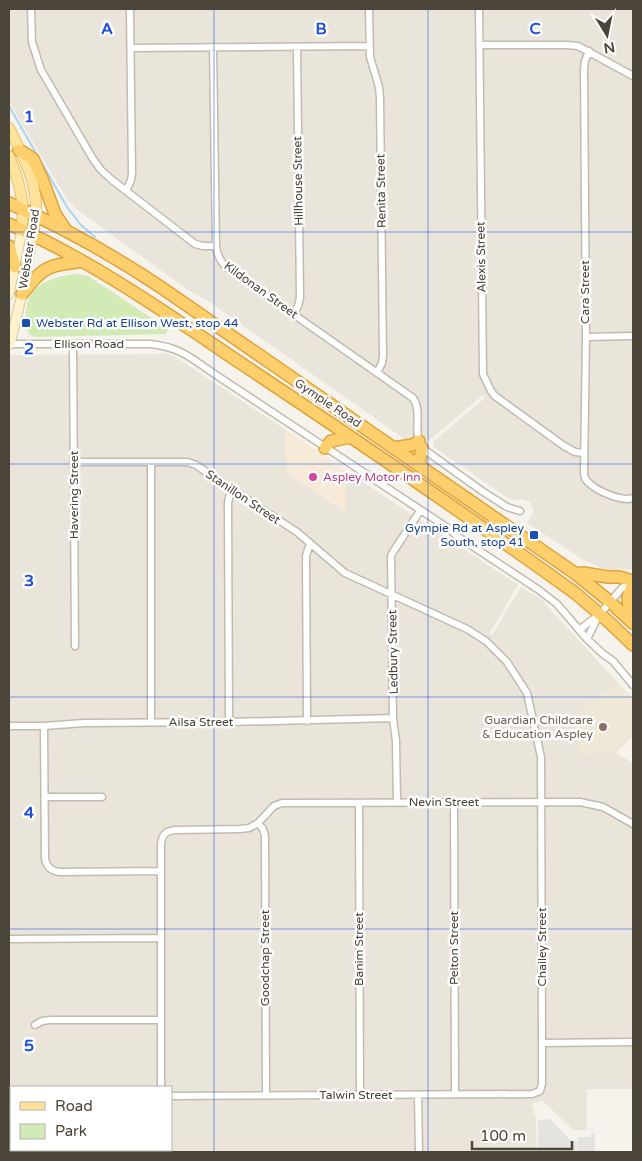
<svg xmlns="http://www.w3.org/2000/svg" width="642" height="1161" viewBox="0 0 642 1161" font-family="'Varela Round',sans-serif">
  <style>
    .residential { fill: #eae5da; fill-rule: evenodd }
    .commercial { fill: #f7ead8 }
    .education { fill: #efe8d6 }
    .green { fill: #d2eab5 }
    .parking { fill: #e5e3e0 }
    .lines { fill: none; stroke-linecap: round; stroke-linejoin: round }
    .stream { stroke: #a9d4f2; stroke-width: 2 }
    .street-casing { stroke: #c2bbae; stroke-width: 9 }
    .secondary-casing { stroke: #d6c79b; stroke-width: 11 }
    .primary-casing { stroke: #e6c16a; stroke-width: 12 }
    .highway-casing { stroke: #e0a43c; stroke-width: 14 }
    .street { stroke: #fff; stroke-width: 6 }
    .secondary { stroke: #fff3cd; stroke-width: 9 }
    .primary { stroke: #ffe39c; stroke-width: 10 }
    .highway { stroke: #ffcf6e; stroke-width: 11 }
    .grid { fill: none; stroke: #1d4ed8; stroke-width: 1; stroke-opacity: 0.55 }
    .transit-dot { fill: #1a4fb4; stroke: #fff; stroke-width: 2 }
    .hotel-dot { fill: #d1479c; stroke: #fff; stroke-width: 2 }
    .education-dot { fill: #8d6e63; stroke: #fff; stroke-width: 2 }
    .labels { text-anchor: middle; dominant-baseline: central; stroke-width: 5; stroke-linejoin: round; paint-order: stroke }
    .street-label { font-size: 12px; fill: #4b4439; stroke: #fff }
    .transit-label { font-size: 12px; fill: #164399; stroke: #fff; text-anchor: start }
    .hotel-label { font-size: 12px; fill: #b23c85; stroke: #fff; text-anchor: start }
    .education-label { font-size: 12px; fill: #785e54; stroke: #fff; text-anchor: end }
    .grid-label { font-size: 16px; text-anchor: middle; font-weight: bold; fill: #1d4ed8; stroke: #fff; stroke-width: 5; stroke-linejoin: round; paint-order: stroke }
  </style>
  <rect width="100%" height="100%" fill="#f6f3ec"/>
  <path class="residential" d="M9 9H633V569L613 570 602 568 582 559 527 523 533 513V508L530 502 521 499 516 500 509 499 434 447 433 442 485 398 483 395 428 441 426 438 410 436 406 440 208 301 191 292 76 209 68 201 9 102Z
    M167 354 174 356 286 430V473L345 512V470L518 585 489 634 492 635 521 587 541 599 618 683 570 718 606 750 616 753 633 763V1089H587V1130H573L542 1100 532 1104 536 1118 537 1152H9V355ZM11 1087H171V1150H11Z"/>
  <path class="commercial" d="M286 430 345 470V512L286 473Z"/>
  <path class="education" d="M618 683 633 699V736L616 753 606 750 582 756 570 718Z"/>
  <path class="green" d="M76 274 88 276 168 329 166 334 35 337 30 335C26 329 26 322 26 315 26 285 50 277 76 274Z"/>
  <path class="parking" d="M550 1119 571 1141H577V1152H538V1120Z
    M593 1133H595V1152H578V1137H590V1136Z"/>
  <g class="lines">
    <path class="stream" d="M9 106 67 207 81 225 95 237"/>
    <g class="street-casing">
      <path id="street" d="M31 9 32 42 41 70 93 159 101 170 112 180 195 244 203 246H216
        M369 9 370 57 379 87 380 98 383 356 382 363 377 373
        M479 9 483 374 491 391 495 396 564 446 575 452 584 453
        M479 45H567L578 46 633 76
        M213 47 216 246C217 255 220 261 226 267L413 398C423 412 412 433 422 448L482 491 507 507 520 511
        M131 48 369 46
        M589 51 585 61 584 69 586 337 584 472C584 477 585 480 589 483 597 491 622 502 633 498
        M126 191 131 180 132 174 130 9
        M294 315 298 306 300 298 297 47
        M586 337 633 336
        M10 344H150C182 347 193 360 219 377L448 528 457 536 539 590 557 604 587 639 603 654 613 661 633 685
        M73 345 75 646
        M74 462H188L196 465 231 489 297 532 345 573 467 629 486 641 507 662 527 693 541 757 542 1043V1084L540 1091 532 1094 171 1096
        M151 462V722
        M579 630 600 614 622 588 633 582
        M587 639 599 615
        M307 721 306 556 310 543
        M229 722 228 503 231 489
        M9 726H44L84 723 229 722 393 718
        M44 726 45 859C47 867 50 870 59 872L160 871
        M45 797H102
        M397 802 396 741 393 718 391 556 393 552 420 511
        M454 802 455 1093
        M359 803 360 1095
        M258 823 263 829 265 836 266 1095
        M9 939 161 938
        M35 1025 42 1021 50 1020H161
        M542 1043 633 1042
        M161 1087V843C163 833 166 831 176 830L240 829 249 828 258 823 274 806 282 803 580 802 603 807 633 824
        M418 1095 419 1152
        M9 1100H11
        M162 1150V1152"/>
    </g>
    <g class="secondary-casing">
      <path id="secondary" d="M9 294 22 230
        M9 344H10L22 294 33 235"/>
    </g>
    <g class="primary-casing">
      <path id="primary" d="M9 128C21 152 35 177 36 204 36 215 34 225 33 235
        M9 156C16 173 22 191 23 210 23 216 22 223 22 230"/>
    </g>
    <g class="highway-casing">
      <path id="highway" d="M19 150 33 159 43 181 55 214 65 229
        M9 203C62 227 113 255 162 288L576 574 609 601 633 623
        M9 224C93 261 169 315 245 366 356 440 467 515 575 593L609 622 633 645
        M9 246 15 267
        M22 294C32 282 41 268 58 265 66 263 74 263 82 261
        M325 448 331 441 350 437
        M394 448 412 445 419 441
        M419 466 421 452 422 448
        M576 574 583 573 608 577H619L633 581
        M630 620 628 597 633 584"/>
    </g>
    <use href="#street" class="street"/>
    <use href="#secondary" class="secondary"/>
    <use href="#primary" class="primary"/>
    <use href="#highway" class="highway"/>
  </g>
  <path class="grid" d="M214 9V1152M428 9V1152M9 232H633M9 464H633M9 697H633M9 929H633"/>
  <g class="transit-dot">
    <rect x="21" y="318" width="10" height="10" rx="2.5"/>
    <rect x="529" y="530" width="10" height="10" rx="2.5"/>
  </g>
  <circle class="hotel-dot" cx="313" cy="477" r="5"/>
  <circle class="education-dot" cx="603" cy="727" r="5"/>
  <g class="labels">
    <g class="street-label">
      <text transform="translate(298 181) rotate(-91)">Hillhouse Street</text>
      <text transform="translate(381 191) rotate(-91)">Renita Street</text>
      <text transform="translate(29 249) rotate(-81)">Webster Road</text>
      <text transform="translate(481 257) rotate(-91)">Alexis Street</text>
      <text transform="translate(261 290) rotate(36)">Kildonan Street</text>
      <text transform="translate(585 292) rotate(-90)">Cara Street</text>
      <text x="89" y="344">Ellison Road</text>
      <text transform="translate(328 403) rotate(34)">Gympie Road</text>
      <text transform="translate(74 495) rotate(-90)">Havering Street</text>
      <text transform="translate(243 497) rotate(34)">Stanillon Street</text>
      <text transform="translate(393 652) rotate(-91)">Ledbury Street</text>
      <text x="201" y="722">Ailsa Street</text>
      <text x="444" y="802">Nevin Street</text>
      <text transform="translate(542 947) rotate(-90)">Chailey Street</text>
      <text transform="translate(454 948) rotate(-90)">Pelton Street</text>
      <text transform="translate(359 949) rotate(-90)">Banim Street</text>
      <text transform="translate(265 958) rotate(-90)">Goodchap Street</text>
      <text x="356" y="1095">Talwin Street</text>
    </g>
    <g class="transit-label">
      <text x="36" y="323">Webster Rd at Ellison West, stop 44</text>
      <text x="524" y="528" text-anchor="end">Gympie Rd at Aspley<tspan x="524" dy="14">South, stop 41</tspan></text>
    </g>
    <g class="hotel-label">
      <text x="323" y="477">Aspley Motor Inn</text>
    </g>
    <g class="education-label">
      <text x="593" y="720">Guardian Childcare<tspan x="593" dy="14">&amp; Education Aspley</tspan></text>
    </g>
  </g>
  <g class="grid-label">
    <text x="107" y="34">A</text>
    <text x="321" y="34">B</text>
    <text x="535" y="34">C</text>
    <text x="29" y="122">1</text>
    <text x="29" y="354">2</text>
    <text x="29" y="586">3</text>
    <text x="29" y="818">4</text>
    <text x="29" y="1051">5</text>
  </g>
  <rect width="642" height="1161" fill="none" stroke="#4b4439" stroke-width="20"/>
  <rect x="10" y="1086" width="162" height="65" fill="#ffffff" stroke="#b7b4b0"/>
  <rect x="20" y="1102" width="25" height="8" fill="#ffe39c" stroke="#b7b4b0"/>
  <text x="55" y="1111" font-size="15" fill="#4b4439">Road</text>
  <rect x="20" y="1124" width="25" height="15" fill="#d2eab5" stroke="#b7b4b0"/>
  <text x="55" y="1136" font-size="15" fill="#4b4439">Park</text>
  <g transform="translate(607 35) rotate(170)" stroke="#ffffff" stroke-width="4" paint-order="stroke">
  <path d="M0-4L9 19L0 12L-9 19Z" fill="#4b4439"/>
  <text y="-8" font-size="14" font-weight="bold" text-anchor="middle" fill="#4b4439">N</text>
  </g>
  <path d="M472 1141v8h100v-8" fill="none" stroke="#4b4439" stroke-width="2.5"/>
  <text x="480" y="1141" font-size="15" fill="#4b4439" stroke="#ffffff" stroke-width="4" paint-order="stroke">100 m</text>
</svg>
